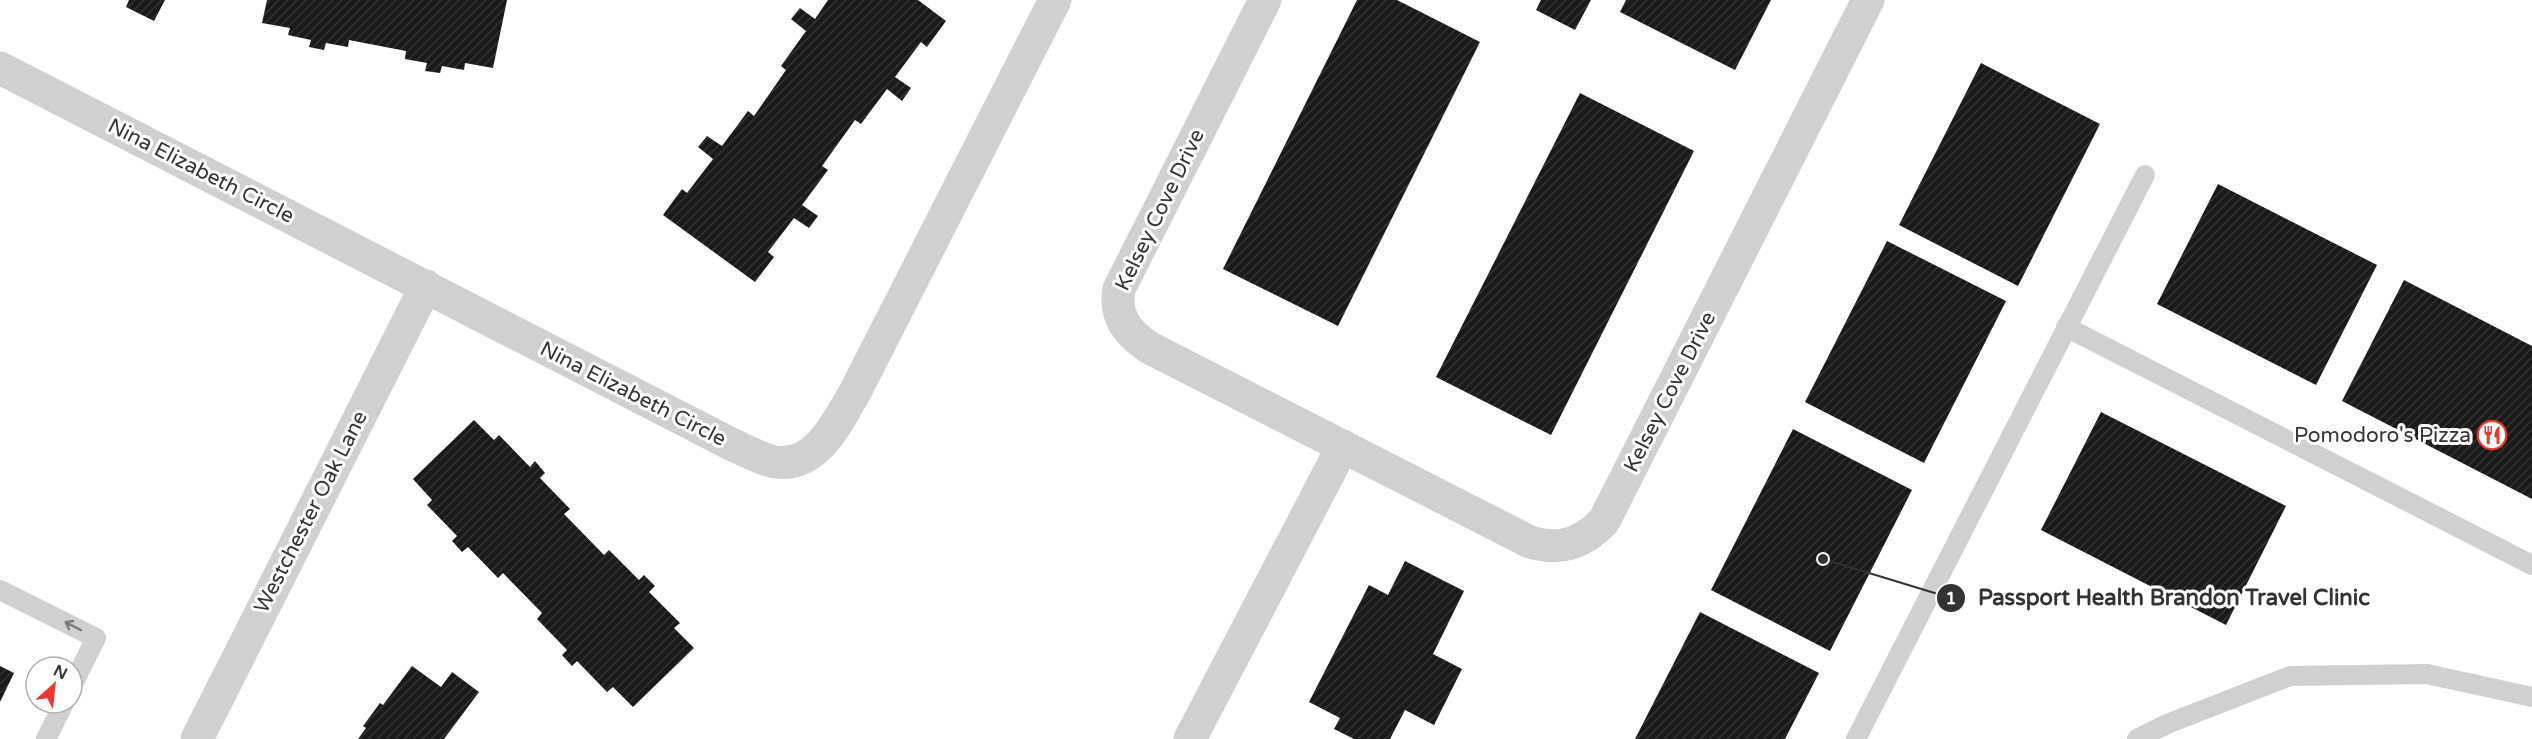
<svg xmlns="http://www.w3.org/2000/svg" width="2532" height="739" viewBox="0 0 2532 739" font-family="'Varela Round',sans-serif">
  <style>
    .building { fill: url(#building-hatch) }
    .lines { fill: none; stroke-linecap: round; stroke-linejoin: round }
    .lane { stroke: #d0d0d0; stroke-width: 20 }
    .street { stroke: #d0d0d0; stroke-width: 33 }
    .oneway { stroke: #7a7a7a }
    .labels { text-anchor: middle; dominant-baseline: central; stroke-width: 6; stroke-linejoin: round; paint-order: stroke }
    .street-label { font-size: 21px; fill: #333; stroke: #fff }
    .poi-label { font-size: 21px; fill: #333; stroke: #fff; text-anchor: end }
    .leader { fill: none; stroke: #333; stroke-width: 2 }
    .callout-dot { fill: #333; stroke: #fff; stroke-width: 2 }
    .mark-label { font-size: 18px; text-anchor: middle; font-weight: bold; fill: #fff }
    .callout-label { font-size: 22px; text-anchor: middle; font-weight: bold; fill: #333; stroke: #fff; stroke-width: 6; stroke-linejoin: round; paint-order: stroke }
  </style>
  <defs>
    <pattern id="building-hatch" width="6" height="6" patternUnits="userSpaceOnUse" patternTransform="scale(1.5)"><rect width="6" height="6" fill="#1a1a1a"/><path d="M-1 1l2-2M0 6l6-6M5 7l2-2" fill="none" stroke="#333"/></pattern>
  </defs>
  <rect width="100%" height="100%" fill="#fff"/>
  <path class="building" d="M129 0H165L154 21 126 7Z
    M267 0H507L493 68 465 63 464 70 442 66 440 73 425 71 427 63 405 59 406 51 349 40 348 47 326 43 324 50 309 47 311 40 288 35 290 28 262 23Z
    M828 0H918L946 21 927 47 921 42 895 77 911 88 902 101 887 89 861 124 855 120 822 166 828 170 802 205 818 216 809 228 794 218 768 252 774 257 755 282 663 215 682 189 687 193 713 159 698 147 707 136 722 146 748 111 754 116 786 70 781 66 806 31 791 19 800 8 815 19Z
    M1357 0H1397L1480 42 1338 326 1223 269Z
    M1541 0H1591L1575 30 1536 10Z
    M1626 0H1771L1735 70 1620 12Z
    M1981 63 2100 124 2018 286 1899 225Z
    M1580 93 1694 151 1551 435 1436 377Z
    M2218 184 2377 265 2316 385 2157 304Z
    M1887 241 2006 301 1924 463 1805 402Z
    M2404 280 2532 346V499L2342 401Z
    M2101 412 2286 506 2226 625 2041 530Z
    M474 420 494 440 499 435 530 467 535 461 545 473 540 478 570 509 564 514 604 555 609 550 639 580 644 575 655 586 649 592 680 623 674 628 694 648 633 707 613 687 607 692 577 661 572 666 562 655 567 650 537 619 542 613 503 573 498 578 468 547 462 552 452 541 457 536 427 505 432 500 413 479Z
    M1793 429 1912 490 1830 651 1711 590Z
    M1405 561 1464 591 1433 654 1462 669 1434 725 1405 710 1390 739H1354L1334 729 1340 718 1309 702 1369 585 1388 595Z
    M1700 612 1819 673 1785 739H1635Z
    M0 666 14 673 0 702Z
    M412 666 441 687 452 672 479 692 444 739H358L366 728 363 726 380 703 383 705Z"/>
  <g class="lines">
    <path class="lane" d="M2066 327 2532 565
      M0 590 96 638 72 686
      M46 739 64 703
      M1856 739 2145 175
      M2137 739 2167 724 2290 676 2427 674 2532 697"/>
    <path class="street" d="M1265 0 1119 289C1114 316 1127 333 1150 348L1530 542C1560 551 1582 544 1604 521L1868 0
      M0 68 731 444C745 450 760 459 775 462 817 468 837 422 855 392L1055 0
      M197 739 426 286
      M1190 739 1343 446"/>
  </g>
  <defs><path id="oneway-shaft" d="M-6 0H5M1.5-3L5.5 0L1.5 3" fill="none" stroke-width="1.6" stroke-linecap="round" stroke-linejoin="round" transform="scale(1.5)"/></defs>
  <use class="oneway" href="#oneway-shaft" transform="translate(73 626) rotate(-153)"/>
  <defs>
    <g id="restaurant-ring" transform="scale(1.5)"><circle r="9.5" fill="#fff" stroke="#ed3732" stroke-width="1.5"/><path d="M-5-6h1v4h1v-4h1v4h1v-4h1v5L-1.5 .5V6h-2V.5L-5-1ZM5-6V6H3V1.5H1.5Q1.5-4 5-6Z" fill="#ed3732"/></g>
  </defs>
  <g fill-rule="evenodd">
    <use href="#restaurant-ring" x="2492" y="435"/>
  </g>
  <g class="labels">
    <g class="street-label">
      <text transform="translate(201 171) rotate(27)">Nina Elizabeth Circle</text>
      <text transform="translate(1160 210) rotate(-64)">Kelsey Cove Drive</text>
      <text transform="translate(1670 392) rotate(-63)">Kelsey Cove Drive</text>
      <text transform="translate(633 394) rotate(27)">Nina Elizabeth Circle</text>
      <text transform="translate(311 512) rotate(-63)">Westchester Oak Lane</text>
    </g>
    <g class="poi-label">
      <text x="2471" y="435">Pomodoro's Pizza</text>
    </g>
  </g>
  <path class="leader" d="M1823 559L1951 598"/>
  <g class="callout-dot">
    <circle cx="1823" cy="559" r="6"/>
    <circle cx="1951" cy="598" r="15"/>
  </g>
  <g class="mark-label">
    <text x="1951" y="604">1</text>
  </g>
  <g class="callout-label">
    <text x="2174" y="605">Passport Health Brandon Travel Clinic</text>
  </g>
  <g transform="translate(54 685) rotate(27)"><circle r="28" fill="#ffffff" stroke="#adadad" stroke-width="1.5"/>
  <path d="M0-4.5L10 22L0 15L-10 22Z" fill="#ed3732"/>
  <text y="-9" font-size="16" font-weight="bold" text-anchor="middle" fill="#333333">N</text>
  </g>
</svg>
